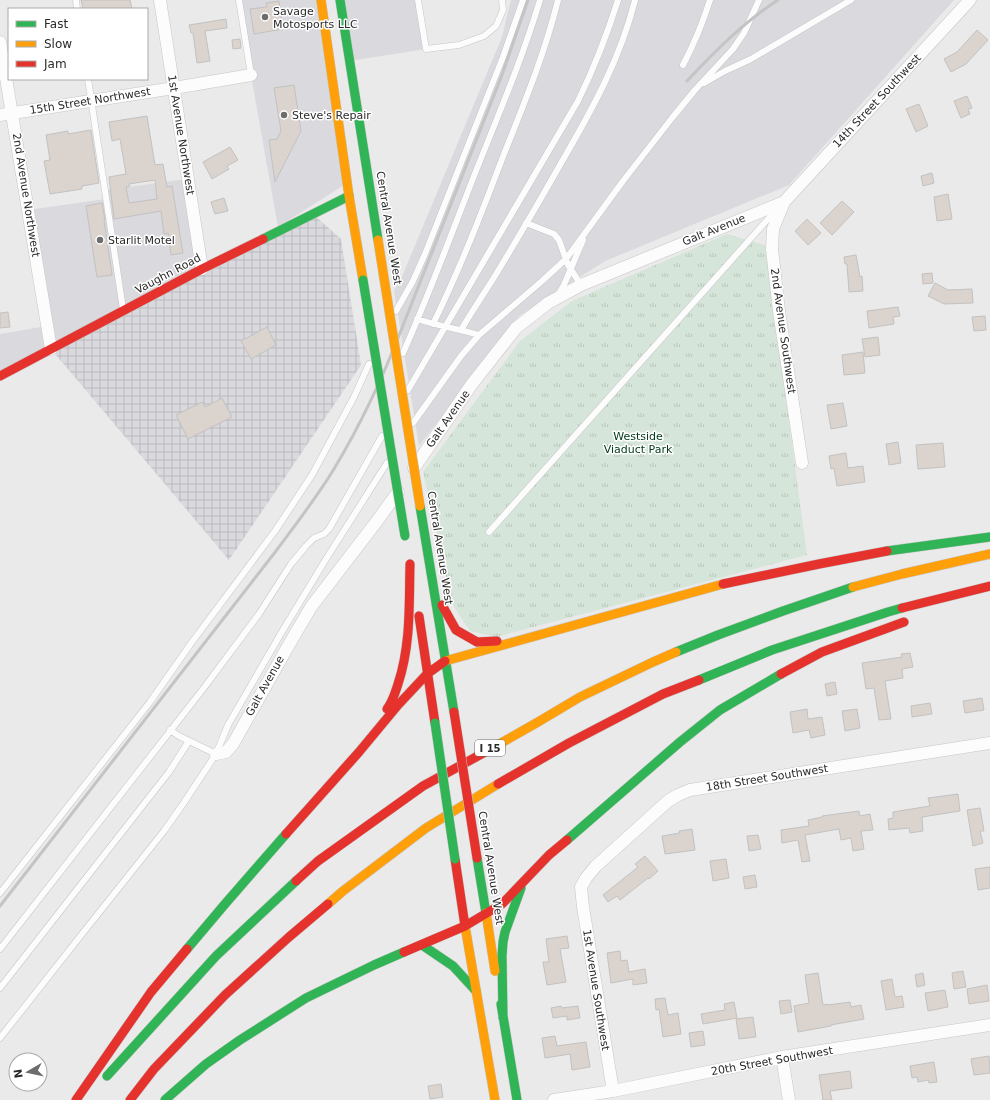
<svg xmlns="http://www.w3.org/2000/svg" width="990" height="1100" viewBox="0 0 990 1100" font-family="'DejaVu Sans',sans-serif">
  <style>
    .built { fill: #d9d9de }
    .industrial { fill: url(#industrial-grid) }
    .park { fill: url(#park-tufts) }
    .building { fill: #dbd3cd; stroke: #c2c2c2; fill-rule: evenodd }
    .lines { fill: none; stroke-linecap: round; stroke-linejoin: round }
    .lane-casing { stroke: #c6c6c7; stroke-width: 7 }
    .street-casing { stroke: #c6c6c7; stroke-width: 13 }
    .fast-casing { stroke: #c6c6c7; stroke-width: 10 }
    .slow-casing { stroke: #c6c6c7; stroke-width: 10 }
    .jam-casing { stroke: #c6c6c7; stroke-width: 10 }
    .lane { stroke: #fcfcfc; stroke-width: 6 }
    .street { stroke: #fcfcfc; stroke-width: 12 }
    .fast { stroke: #30b455; stroke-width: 9 }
    .slow { stroke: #ff9f0a; stroke-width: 9 }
    .jam { stroke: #e5322d; stroke-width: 9 }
    .rail { stroke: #c4c4c4; stroke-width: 3 }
    .fast-bridge-casing { stroke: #c6c6c7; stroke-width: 10; stroke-linecap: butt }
    .slow-bridge-casing { stroke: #c6c6c7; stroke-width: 10; stroke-linecap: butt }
    .jam-bridge-casing { stroke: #c6c6c7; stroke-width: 10; stroke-linecap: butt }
    .fast-bridge { stroke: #30b455; stroke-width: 9 }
    .slow-bridge { stroke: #ff9f0a; stroke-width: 9 }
    .jam-bridge { stroke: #e5322d; stroke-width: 9 }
    .poi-dot { fill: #6d6d6e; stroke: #fff; stroke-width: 1.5 }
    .labels { text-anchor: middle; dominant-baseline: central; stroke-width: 3; stroke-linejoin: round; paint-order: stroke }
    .shield { fill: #fff; stroke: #6a6a6b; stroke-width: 1 }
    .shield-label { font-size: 10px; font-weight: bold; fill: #2a2a2b }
    .poi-label { font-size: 11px; fill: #2a2a2b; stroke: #fff; text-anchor: start }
    .street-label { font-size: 11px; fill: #2a2a2b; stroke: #fff }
    .park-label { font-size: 11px; fill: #013818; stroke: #fff }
  </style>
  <defs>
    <pattern id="industrial-grid" width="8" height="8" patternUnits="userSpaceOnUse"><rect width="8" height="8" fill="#d9d9de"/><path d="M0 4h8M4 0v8" fill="none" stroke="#bababf"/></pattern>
    <pattern id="park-tufts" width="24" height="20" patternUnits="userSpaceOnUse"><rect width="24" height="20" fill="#d6e5d9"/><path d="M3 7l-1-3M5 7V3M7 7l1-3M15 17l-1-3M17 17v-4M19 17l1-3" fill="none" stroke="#b8c5ba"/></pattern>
  </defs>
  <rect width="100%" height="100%" fill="#eaeaea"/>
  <path class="built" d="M239 0H321L347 183 278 227 251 75Z
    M340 0H418L426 49 350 61Z
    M511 0H954L789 185 605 261 519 316 419 446 394 290 401 279 502 37Z
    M188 179 202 269 0 376V334L47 326 28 210 106 199 105 190Z"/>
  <path class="industrial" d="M313 214 341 239 361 365 229 560 51 349Z"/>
  <path class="park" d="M727 234 765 245 807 555 496 637 470 631 452 604 423 472 520 341 572 301Z"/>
  <path class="building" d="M81 0H130L132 9H83Z
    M279 1 283 29 254 34 250 9 267 7 266 3Z
    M226 19 227 28 205 31 210 61 197 63 193 33H191L189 25Z
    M977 30 988 40 966 64 951 72 944 59 957 52Z
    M240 39 241 48 233 49 232 40Z
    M294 85 301 131 275 182 269 140 277 139 281 131 274 88Z
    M967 96 972 108 968 109 970 114 961 118 954 101Z
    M919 104 928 126 916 132 906 109Z
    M147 116 155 165 163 164 167 187 172 186 183 253 171 255 168 233 164 234 161 211 114 219 109 177 126 174 120 139 112 141 109 122ZM155 180 157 199 129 203 126 187 130 186 129 184Z
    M91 130 99 183 82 186V189L50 194 44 161 50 160 46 135 68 131V134Z
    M230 147 238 160 227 166 229 169 212 179 203 162Z
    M932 173 934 183 923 186 921 176Z
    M948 194 952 219 937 221 934 197Z
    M224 198 228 211 215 214 211 202Z
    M842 201 854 212 832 235 820 223Z
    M102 203 105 220H104L112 275 97 277 86 206Z
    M807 219 821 233 808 245 795 231Z
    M856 255 860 277 862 276 863 291 849 292 847 264H845L844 257Z
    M932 273 933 283 923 284 922 274Z
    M935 283 948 290 972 289 973 303 944 304 928 296Z
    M898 307 900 316 893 317 894 324 869 328 867 311Z
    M8 312 10 327 0 328V313Z
    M985 316 986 330 974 331 972 317Z
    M267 327 276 345 251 359 241 341Z
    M878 337 880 355 865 357 862 339Z
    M863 352 865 373 844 375 842 355Z
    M222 398 232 417 188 439 176 415 202 402 205 407Z
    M843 403 847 426 831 429 827 405Z
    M898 442 901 463 889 465 886 444Z
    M943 443 945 467 918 469 916 445Z
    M846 453 848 468 863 466 865 482 837 486 834 468 831 469 829 456Z
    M910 653 913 667 902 669 903 678 885 681 891 719 879 720 874 688 866 689 862 663 902 657 901 654Z
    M835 682 837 694 827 696 825 684Z
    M982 698 984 710 965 713 963 701Z
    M930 703 932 714 912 717 911 706Z
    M807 709 808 719 822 717 825 735 811 738 809 730 793 733 790 712Z
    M857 709 860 728 845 731 842 711Z
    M958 794 960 811 922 817 923 831 910 833 909 828 889 830 888 819 893 818V812L930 806 928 798Z
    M980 808 984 831H980L983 843 973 846 967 810Z
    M859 811 860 816 870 814 873 830 861 831 864 849 853 851 851 838 841 840 839 829 805 835 810 861 802 862 798 840 782 843 781 830 809 826 808 820 822 817V816Z
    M692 829 695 850 665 854 662 836 680 833 679 831Z
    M758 835 761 849 749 851 747 836Z
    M645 856 658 871 649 879 648 878 620 900 617 896 608 902 603 895 638 867 635 864Z
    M726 859 729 878 713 881 710 861Z
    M990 867V888L978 890 975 869Z
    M755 875 757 887 745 889 743 877Z
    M567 936 569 948 560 949 566 982 547 985 543 962H549L546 939Z
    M620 951 621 961 627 960 629 972 645 969 647 983 633 985V979L611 983 607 953Z
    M963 971 966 987 954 989 952 973Z
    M818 973 823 1005 827 1004 828 1005 850 1002 851 1007 861 1005 864 1019 831 1025V1026L798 1032 794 1006 809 1003 805 975Z
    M923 973 925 985 917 987 915 975Z
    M892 979 895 997 902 996 904 1007 886 1010 881 981Z
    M987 985 989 1001 969 1004 967 989Z
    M945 990 948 1007 928 1011 925 993Z
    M665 998 668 1015 678 1013 681 1034 663 1037 659 1009 656 1010 655 999Z
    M790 1000 792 1012 781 1014 779 1001Z
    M734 1002 737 1018 703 1024 701 1014 725 1010 724 1004Z
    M561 1006 562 1008 578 1006 580 1018 567 1020V1016L553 1018 551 1008Z
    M753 1017 756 1037 739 1039 736 1019Z
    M703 1031 705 1045 691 1047 689 1033Z
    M555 1036 557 1046 586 1042 590 1067 572 1070 570 1054 545 1058 542 1038Z
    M989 1056 990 1073 974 1075 971 1059Z
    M934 1062 937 1082 929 1083 928 1080 918 1082 917 1077 912 1078 910 1066Z
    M850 1071 852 1088 830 1091 832 1100H823L819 1075Z
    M441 1084 443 1097 430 1099 428 1086Z"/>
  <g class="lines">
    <g class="lane-casing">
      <path id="lane" d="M76 0 77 9
        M239 0 251 75
        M418 0 426 49 459 45 484 36 496 26 503 10 502 0
        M683 65C694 44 703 22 710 0
        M88 79 123 309
        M704 83 725 71 751 59 851 0
        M526 223 549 232 554 234 559 240 568 265 581 285
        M558 295 564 285 583 240
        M396 311 413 281 425 254 503 57 523 0
        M417 319C438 326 459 329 479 335
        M433 324C460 269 482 212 504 154 524 104 545 53 558 0
        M461 330C473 309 486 291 498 271 521 233 543 195 564 158 593 108 621 57 635 0
        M403 353C429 295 451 235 474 176 497 118 522 60 540 0
        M408 390 578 101C594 68 607 35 618 0
        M413 423 461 356 479 335 542 281 566 259 623 181 672 118 695 90 733 49 744 33 759 0
        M489 532 777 209
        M170 730 179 736 216 754
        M0 893 150 702 192 642 275 531 312 475 354 397 369 364
        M0 949 203 689 259 614 291 564 306 546 314 538 324 534 329 529 382 436
        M0 988 151 795 169 772 189 741
        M0 1038 86 929 164 831 183 804 216 754 228 725 283 630 326 559 387 463"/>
    </g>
    <g class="street-casing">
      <path id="street" d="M160 0 202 269
        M0 42 51 349
        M0 115 174 88 251 75
        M802 463 779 311 772 249 773 229 784 202 970 0
        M414 468 472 384 516 328 548 303 581 285 784 202
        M216 754 226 752 233 744 287 648 311 607 377 521 398 492
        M782 1057 789 1100
        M613 1091 583 907 581 887 586 878 596 866 668 801 678 795 690 790 990 743
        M554 1100 613 1091 782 1057 990 1025"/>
    </g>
    <g class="fast-casing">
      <path id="fast" d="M340 0 378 240
        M263 239 349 196
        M420 506 454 712
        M887 551 990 537
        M676 652 718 635 783 611 853 587
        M699 680 772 650 888 612 902 608
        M567 840 680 742 720 710 781 674
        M477 858 486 913
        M422 945 453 966 476 991
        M187 949 225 904 286 834
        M501 1004 517 1100
        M503 1018 502 956 503 942 505 932 521 888
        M107 1076 216 956 296 881
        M165 1100 206 1064 240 1040 306 998 374 965 404 952"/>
    </g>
    <g class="slow-casing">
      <path id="slow" d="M321 0 349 196 363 280
        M853 587 902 574 990 554
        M445 661 723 584
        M487 751 538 722 580 697 653 662 676 652
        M328 904 343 891 426 828 498 784
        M486 913 495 971
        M465 926 495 1100"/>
    </g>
    <g class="jam-casing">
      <path id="jam" d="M0 376 202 269 263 239
        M723 584 819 564 887 551
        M442 605 456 630 477 642 497 641
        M902 608 990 586
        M419 616 435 723
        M781 674 822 652 904 622
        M387 709C393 701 395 693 398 684 411 645 409 604 410 564
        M498 784 569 743 663 694 699 680
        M286 834 359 752 398 705 427 674 445 661
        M455 859 465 926
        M296 881 318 861 423 786 487 751
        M404 952 465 926 502 904 549 855 567 840
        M76 1100 151 992 187 949
        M130 1100 154 1069 225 995 289 937 328 904"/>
    </g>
    <use href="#lane" class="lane"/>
    <use href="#street" class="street"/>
    <use href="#fast" class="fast"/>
    <use href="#slow" class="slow"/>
    <use href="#jam" class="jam"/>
    <path class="rail" d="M687 81C715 51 744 22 778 0
      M0 906 276 551C296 524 317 497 334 469 361 424 383 377 402 328L502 75 528 0"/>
    <g class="fast-bridge-casing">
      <path id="fast-bridge" d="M363 280 405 536
        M435 723 455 859"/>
    </g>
    <g class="slow-bridge-casing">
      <path id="slow-bridge" d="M378 240 420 506"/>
    </g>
    <g class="jam-bridge-casing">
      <path id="jam-bridge" d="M454 712 477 858"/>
    </g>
    <use href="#fast-bridge" class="fast-bridge"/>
    <use href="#slow-bridge" class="slow-bridge"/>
    <use href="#jam-bridge" class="jam-bridge"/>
  </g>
  <g class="poi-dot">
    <circle cx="265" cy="17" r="4"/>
    <circle cx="284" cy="115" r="4"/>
    <circle cx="100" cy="240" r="4"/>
  </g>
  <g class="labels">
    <rect class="shield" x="475" y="740" width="30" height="16" rx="3"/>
    <g class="shield-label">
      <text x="490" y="748">I 15</text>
    </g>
    <g class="poi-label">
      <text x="273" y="11">Savage<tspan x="273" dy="13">Motosports LLC</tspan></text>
      <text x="292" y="115">Steve's Repair</text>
      <text x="108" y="240">Starlit Motel</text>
    </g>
    <g class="street-label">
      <text transform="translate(90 101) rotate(-9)">15th Street Northwest</text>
      <text transform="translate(877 101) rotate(-47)">14th Street Southwest</text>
      <text transform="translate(181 135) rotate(81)">1st Avenue Northwest</text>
      <text transform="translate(26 195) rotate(81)">2nd Avenue Northwest</text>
      <text transform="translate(389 228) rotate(81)">Central Avenue West</text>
      <text transform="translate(714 230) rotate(-22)">Galt Avenue</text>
      <text transform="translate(168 274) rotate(-28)">Vaughn Road</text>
      <text transform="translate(783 331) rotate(82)">2nd Avenue Southwest</text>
      <text transform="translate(448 419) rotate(-55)">Galt Avenue</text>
      <text transform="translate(440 548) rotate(81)">Central Avenue West</text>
      <text transform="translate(265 686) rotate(-61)">Galt Avenue</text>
      <text transform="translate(767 778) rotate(-9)">18th Street Southwest</text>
      <text transform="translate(491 868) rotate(81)">Central Avenue West</text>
      <text transform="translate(596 990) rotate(81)">1st Avenue Southwest</text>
      <text transform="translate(772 1061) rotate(-10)">20th Street Southwest</text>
    </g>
    <g class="park-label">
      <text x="638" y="436">Westside<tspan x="638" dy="13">Viaduct Park</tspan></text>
    </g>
  </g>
  <rect x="8" y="8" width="140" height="72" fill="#ffffff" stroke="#aaaaaa"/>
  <rect x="16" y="21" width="20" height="6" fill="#30b455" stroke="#aaaaaa"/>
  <text x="44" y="28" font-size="12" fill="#2a2a2b">Fast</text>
  <rect x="16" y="41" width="20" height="6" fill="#ff9f0a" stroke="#aaaaaa"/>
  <text x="44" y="48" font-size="12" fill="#2a2a2b">Slow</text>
  <rect x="16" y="61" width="20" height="6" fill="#e5322d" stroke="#aaaaaa"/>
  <text x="44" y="68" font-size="12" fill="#2a2a2b">Jam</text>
  <g transform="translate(28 1072) rotate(261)"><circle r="19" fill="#ffffff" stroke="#aaaaaa"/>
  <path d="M0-3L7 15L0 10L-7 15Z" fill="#6d6d6e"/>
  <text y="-6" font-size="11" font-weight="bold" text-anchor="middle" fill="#2a2a2b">N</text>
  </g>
</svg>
